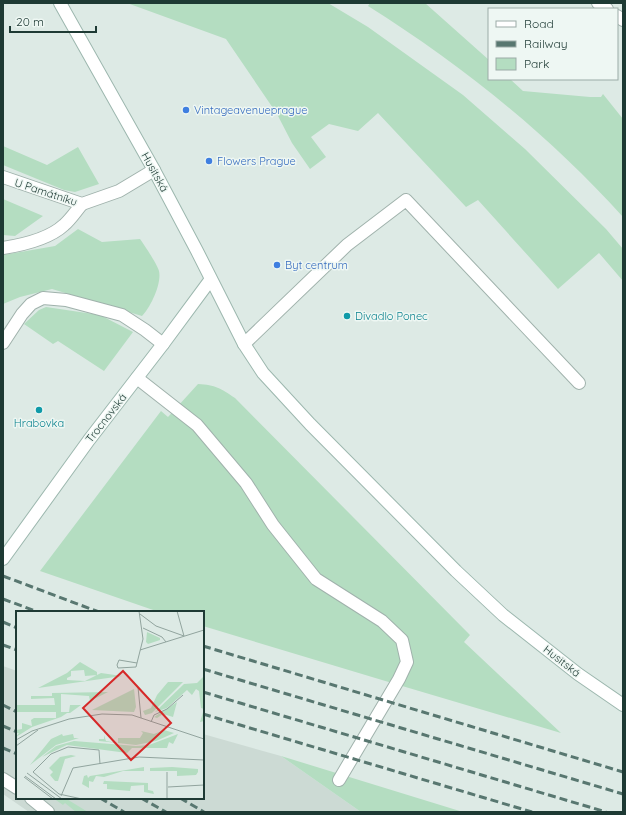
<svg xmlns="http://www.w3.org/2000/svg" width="626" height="815" viewBox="0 0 626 815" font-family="Quicksand,sans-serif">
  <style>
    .built { fill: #ccdad4 }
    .green { fill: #b4ddc1 }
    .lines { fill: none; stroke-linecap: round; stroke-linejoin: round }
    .lane-casing { stroke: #a0b2ac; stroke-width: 14 }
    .street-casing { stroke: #a0b2ac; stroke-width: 14 }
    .secondary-casing { stroke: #9cb7ae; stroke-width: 14 }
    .lane { stroke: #fff; stroke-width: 12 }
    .street { stroke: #fff; stroke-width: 12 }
    .secondary { stroke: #fff; stroke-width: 12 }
    .rail { stroke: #587770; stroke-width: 3; stroke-dasharray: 8 4; stroke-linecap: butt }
    .shop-dot { fill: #3f7fe0; stroke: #eef7f3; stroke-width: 1.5 }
    .culture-dot { fill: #0f9aa8; stroke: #eef7f3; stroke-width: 1.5 }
    .labels { text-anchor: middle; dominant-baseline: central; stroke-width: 3; stroke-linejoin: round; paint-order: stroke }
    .shop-label { font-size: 11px; fill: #366cbe; stroke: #eef7f3; text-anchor: start }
    .street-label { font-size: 11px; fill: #1e3a34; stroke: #eef7f3 }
    .culture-label { font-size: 11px; fill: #0d838f; stroke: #eef7f3; text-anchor: start }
    .inset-road { fill: none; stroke: #91a49e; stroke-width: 1 }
    .view { fill: #d62828; fill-opacity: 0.15; stroke: #d62828; stroke-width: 2 }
    .inset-edge { fill: none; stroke: #1e3a34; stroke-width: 2 }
  </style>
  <rect width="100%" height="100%" fill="#ddeae5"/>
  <path class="built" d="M3 666 17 671V798H203V734L281 756 361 812H29L3 794Z"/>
  <path class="green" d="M127 3H328L368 27 463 95 525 149 606 229 623 249V281L599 253 558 289 478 200 466 207 378 113 358 131 329 124 311 137 326 157 310 169 292 143 277 114 226 39Z
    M370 3H425L489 60V79H510L523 91 590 97H601L603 94 623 119V217C549 135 462 65 368 6Z
    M3 146 47 165 78 147 99 184 75 192 64 190 3 165Z
    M3 199 43 216 15 236 3 235Z
    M78 229 102 242 140 239C145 246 157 264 159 271 162 284 150 308 142 316L52 289 20 297 3 304V255L55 246Z
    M46 307 100 315 133 332 104 371 58 341 53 344 24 324 39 310Z
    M198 384C216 385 220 388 235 398L470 635 464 642 561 733 382 680 203 626V612H159L40 571 161 411 168 417Z
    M281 756 463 812H361Z
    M53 798H65L88 812H76L65 803 63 805Z"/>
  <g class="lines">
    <g class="lane-casing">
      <path id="lane" d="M3 248C22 245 49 239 64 225 71 219 76 211 82 204
        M3 343 22 314 31 304 43 298 66 300 122 315 145 330 163 344
        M244 344 347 245 406 200 579 383
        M137 378 197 425 246 483 273 525 316 579 382 621 402 640 407 662 399 679 339 780
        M3 779 17 788
        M31 798 48 812"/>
    </g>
    <g class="street-casing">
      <path id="street" d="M598 3 607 9
        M617 16 623 20
        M3 177 82 204 119 191 154 170"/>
    </g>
    <g class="secondary-casing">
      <path id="secondary" d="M60 3 154 170 197 251 244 344 263 373 310 424 456 571 503 615 578 674 623 705
        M3 559 89 440 163 344 211 279"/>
    </g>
    <use href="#lane" class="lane"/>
    <use href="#street" class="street"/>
    <use href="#secondary" class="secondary"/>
    <path class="rail" d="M3 576 99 612
      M3 599 38 612
      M3 622 17 628
      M3 645 17 650
      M203 646 623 772
      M203 669 623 794
      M203 692 606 812
      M3 705 17 712
      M203 714 532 812
      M3 726 17 732
      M3 748 17 754
      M100 798 124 812
      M141 798 166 812
      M180 798 204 812"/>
  </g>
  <g class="shop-dot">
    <circle cx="186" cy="110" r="4"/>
    <circle cx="209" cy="161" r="4"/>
    <circle cx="277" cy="265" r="4"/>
  </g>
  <g class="culture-dot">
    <circle cx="347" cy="316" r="4"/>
    <circle cx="39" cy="410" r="4"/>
  </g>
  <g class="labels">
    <g class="shop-label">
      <text x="194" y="110">Vintageavenueprague</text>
      <text x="217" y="161">Flowers Prague</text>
      <text x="285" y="265">Byt centrum</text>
    </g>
    <g class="street-label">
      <text transform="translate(155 172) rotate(61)">Husitská</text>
      <text transform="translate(46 192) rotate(18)">U Památníku</text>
      <text transform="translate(106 418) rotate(-52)">Trocnovská</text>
      <text transform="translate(562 661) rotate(38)">Husitská</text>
    </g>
    <g class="culture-label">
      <text x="355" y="316">Divadlo Ponec</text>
      <text x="39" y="423" text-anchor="middle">Hrabovka</text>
    </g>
  </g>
  <g transform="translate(16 611)">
    <rect width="188" height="188" fill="#ddeae5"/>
    <path d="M131 21 144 27V29L132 33 130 31ZM64 51 81 61V64L69 65 68 59 55 60V65L51 67V69L69 70 85 62 106 65 22 77 51 62ZM188 65V110L184 111 188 98 185 97 183 80 180 78 176 84 171 79 151 97 139 101 168 73 181 72ZM152 71H167L136 102 129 104 127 100 135 97 141 84ZM118 78 120 96 118 101 76 99ZM92 81 74 90 73 85 45 83V101H53L54 94H65L54 102H51L45 106 16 116 0 126 3 122H0V119L6 118V112L16 115 15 109 18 107H40V101H0V94H39L38 87 15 88V85H36V82ZM161 91 157 106 147 103 141 107 138 106ZM148 119 158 122 140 130 120 134 83 130V128H88V124L90 130 102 132V127H124L127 122 125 120 138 123ZM46 123 47 125 57 123 58 127H63L40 134 14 154 35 128ZM162 123 157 133 153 131 151 137H116L111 142 51 134 26 146 40 135 58 130 120 135 133 134ZM55 144 60 145 49 148 42 170H39L34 164 37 161 33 157 44 146ZM128 156V160H107L88 166 80 165 77 171 73 170V177L66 173 68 165 71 164 72 167 74 165ZM156 156 182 158V161L180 164 161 165V160H134V157ZM88 170 132 172V179L137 180 138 183 128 181V174L115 175 114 180 91 178V173H87Z" fill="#b4ddc1"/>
    <path class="inset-road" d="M161 0 168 25M124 3 140 15 168 25M127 17 146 26 150 31M124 39 188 19M121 52 103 49 101 54 102 57 120 56 127 28 123 0M122 76 125 107M135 111 138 104 151 98 167 84M0 129 16 120 53 108 86 103 116 104 188 128M0 135 22 119M151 161V188M11 162 46 188M9 165 40 188M8 166 37 188M152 176 188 174M45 185 57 157 123 146 188 149M66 188 43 183 17 161 35 143 52 136 83 139 84 153"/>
    <path class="view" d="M107 60 155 112 115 149 67 97Z"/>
    <rect width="188" height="188" class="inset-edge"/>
  </g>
  <rect width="626" height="815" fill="none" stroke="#1e3a34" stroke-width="8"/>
  <rect x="488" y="8" width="130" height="72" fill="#eef7f3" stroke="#9baba7"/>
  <rect x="496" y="21" width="20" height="6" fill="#ffffff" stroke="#9baba7"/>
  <text x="524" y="28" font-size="12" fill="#1e3a34">Road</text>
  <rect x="496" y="41" width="20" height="6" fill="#587770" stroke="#9baba7"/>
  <text x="524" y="48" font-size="12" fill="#1e3a34">Railway</text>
  <rect x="496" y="58" width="20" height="12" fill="#b4ddc1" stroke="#9baba7"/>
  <text x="524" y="68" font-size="12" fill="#1e3a34">Park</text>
  <path d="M10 26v6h86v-6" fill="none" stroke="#1e3a34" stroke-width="2"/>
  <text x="16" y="26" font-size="12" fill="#1e3a34" stroke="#eef7f3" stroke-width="3" paint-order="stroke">20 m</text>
</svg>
